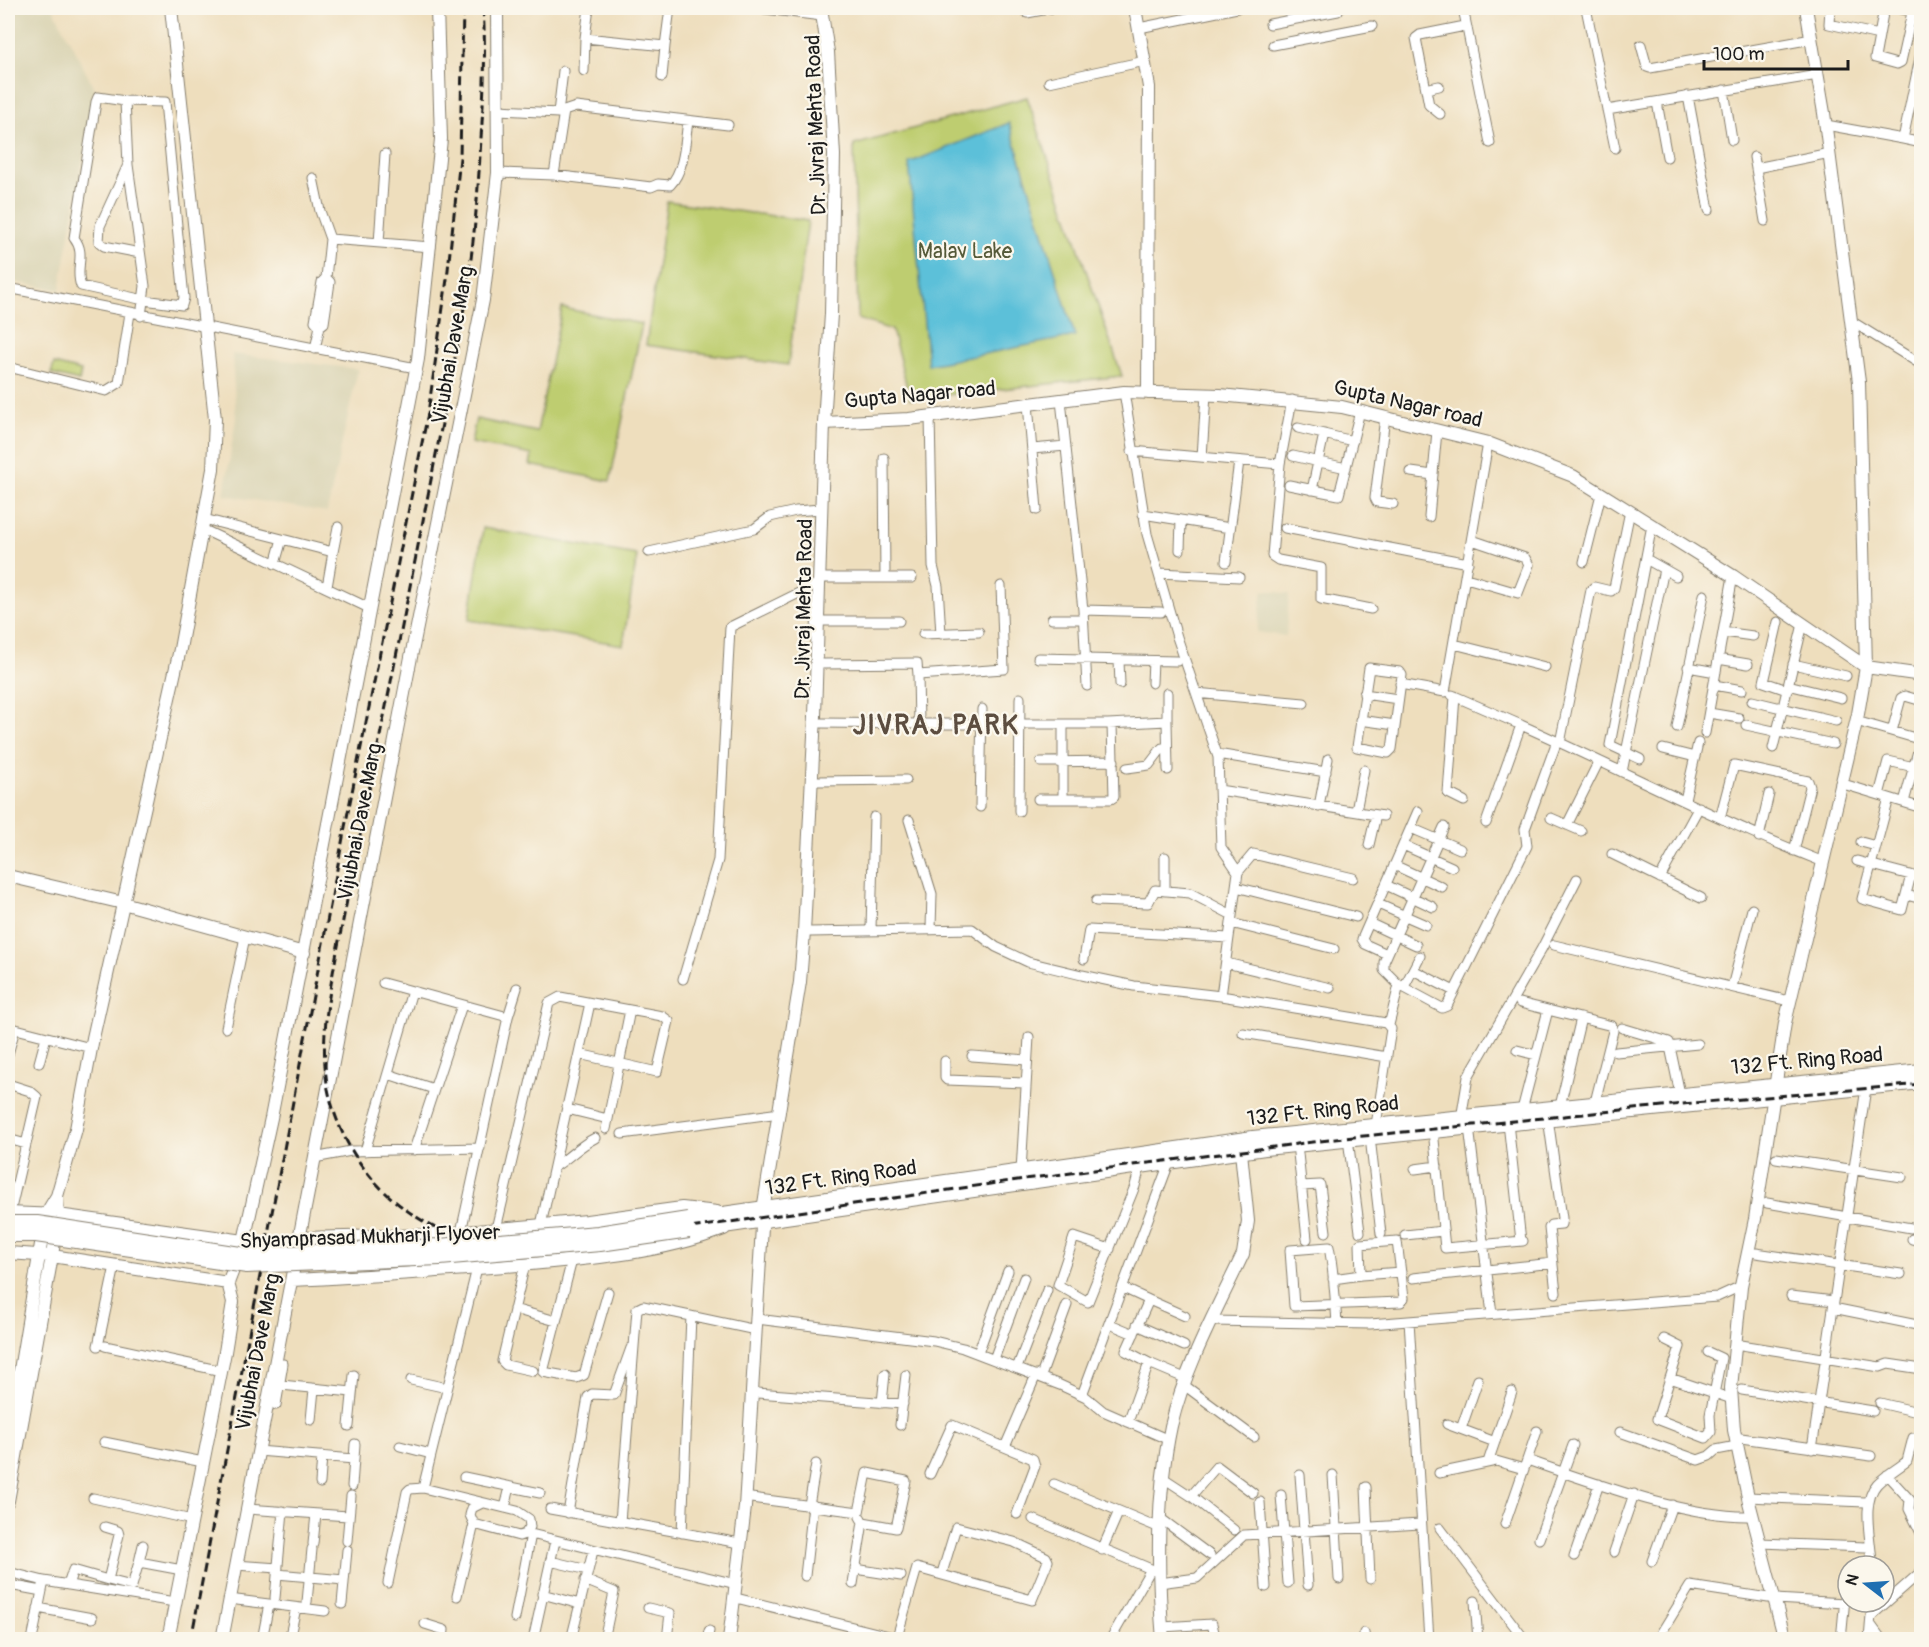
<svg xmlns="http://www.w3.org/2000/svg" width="1929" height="1647" viewBox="0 0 1929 1647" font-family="Pangolin,sans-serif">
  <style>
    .built { fill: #dad4b4 }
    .green { fill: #becd6f; stroke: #6d7446; stroke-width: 1.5 }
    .water { fill: #5bc0d9; stroke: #3c6e7a; stroke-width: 1.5 }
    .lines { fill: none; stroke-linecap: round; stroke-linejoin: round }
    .street-casing { stroke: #857d6c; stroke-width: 11 }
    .secondary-casing { stroke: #857d6c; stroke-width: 14 }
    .primary-casing { stroke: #857d6c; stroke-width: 16 }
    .street { stroke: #fff; stroke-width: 9 }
    .secondary { stroke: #fff; stroke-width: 12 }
    .primary { stroke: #fff; stroke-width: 14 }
    .rail { stroke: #1c1c1c; stroke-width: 3; stroke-dasharray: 9 4.5; stroke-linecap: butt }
    .primary-bridge-casing { stroke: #857d6c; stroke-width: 16; stroke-linecap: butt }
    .primary-bridge { stroke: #fff; stroke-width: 14 }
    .labels { text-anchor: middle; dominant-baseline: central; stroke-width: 4.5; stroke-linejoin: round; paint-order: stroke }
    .street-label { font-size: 21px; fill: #1c1c1c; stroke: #fbf7ec }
    .park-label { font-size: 21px; fill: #555a39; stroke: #fbf7ec }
    .district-label { font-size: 27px; font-weight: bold; letter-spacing: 1.5px; fill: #5c4d40; stroke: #fbf7ec }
  </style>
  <rect width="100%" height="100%" fill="#fbf7ec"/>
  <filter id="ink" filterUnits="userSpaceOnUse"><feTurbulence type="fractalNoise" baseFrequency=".0167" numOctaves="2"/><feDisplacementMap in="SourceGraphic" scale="12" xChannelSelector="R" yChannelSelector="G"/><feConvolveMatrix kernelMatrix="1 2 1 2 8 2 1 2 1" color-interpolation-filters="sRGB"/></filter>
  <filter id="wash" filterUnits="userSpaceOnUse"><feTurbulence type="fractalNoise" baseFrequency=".008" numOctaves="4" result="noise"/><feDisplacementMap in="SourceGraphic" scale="24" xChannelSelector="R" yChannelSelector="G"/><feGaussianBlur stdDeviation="1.35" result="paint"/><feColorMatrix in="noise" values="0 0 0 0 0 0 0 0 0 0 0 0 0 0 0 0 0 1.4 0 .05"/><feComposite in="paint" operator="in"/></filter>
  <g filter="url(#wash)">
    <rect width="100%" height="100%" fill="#eedebd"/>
    <path class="built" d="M8 8H53L95 90 60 290 8 281Z
      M232 354 358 369 327 512 224 495 236 418Z
      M1263 590 1289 594 1286 636 1257 632Z"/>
    <path class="green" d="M1027 97 1122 376 910 399 892 330 858 319 854 145Z
      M667 201 808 221 788 365 646 345Z
      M562 308 642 324 610 481 530 465 532 455 471 443 476 419 537 432Z
      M54 364 81 371 79 381 51 374Z
      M483 528 637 555 623 645 469 620Z"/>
    <path class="water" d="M1009 123 1075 336 928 365 909 163Z"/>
  </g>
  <g filter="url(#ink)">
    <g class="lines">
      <g class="street-casing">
        <path id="street" d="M589 8 585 38 665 46 670 8
          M757 8 822 16
          M1463 8 1490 143
          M1586 8 1615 148
          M1830 8 1829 24 1879 35
          M1884 8 1875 58 1897 64 1901 62 1913 8
          M1896 8 1912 11
          M1027 13 1053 8
          M1270 24 1338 11
          M1139 28 1237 8
          M1273 45 1372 26
          M1641 45 1647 67 1650 68 1812 39
          M584 71 585 38
          M662 77 665 46
          M1049 82 1145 61
          M1426 89 1439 86
          M1724 90 1732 140
          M1688 96 1709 210
          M125 101 98 97 96 102 74 238C87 254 74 269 81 286L144 300 182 305 184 298 165 102 125 101 128 165
          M1657 102 1667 157
          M499 110 558 113 576 107 728 125
          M1607 110 1818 75
          M558 113 563 71
          M1440 114 1429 105 1416 38 1420 35 1465 26
          M1826 125 1903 139 1922 48
          M1903 139 1922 143
          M1754 157 1765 221
          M1756 168 1830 153
          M498 173 554 175 651 187 658 184 670 185C685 170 685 140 688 121
          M554 175 564 111
          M313 178 320 211 330 239 326 278 330 282 324 323 320 326 315 349
          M330 239 431 247
          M379 243 385 154
          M140 253 104 246 99 242 100 226 128 165 145 286 141 316
          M8 288 416 368
          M1851 321 1922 365
          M320 326 315 321 322 282 326 278
          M8 367 106 391 119 383 130 313
          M1124 392 1147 534 1177 637 1218 757 1221 847 1238 872 1221 996
          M1061 400 1083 610 1161 612
          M1292 400 1280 464 1272 556 1278 560 1321 568V599L1371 609
          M1028 404 1037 510
          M930 416 933 566 938 586 941 634
          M1385 417 1375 498 1377 502 1393 504
          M1298 428 1353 441
          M1032 449 1066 446
          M1132 451 1280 464
          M1293 456 1346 468
          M1202 457 1206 394
          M884 458 885 578
          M1411 472 1433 475
          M1289 485 1339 495 1360 411
          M1312 490 1324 434
          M1143 514 1230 528
          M1429 517 1437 431
          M204 519 282 539
          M1285 528 1468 563
          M202 529 369 608
          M1180 550 1181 520
          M333 552 338 527
          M649 552 754 529 770 517 796 511 820 509
          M1646 559 1676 576
          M1226 562 1239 461
          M1584 562 1601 494
          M275 564 282 539 333 552 327 587
          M1159 573 1239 577
          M825 578H912
          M1466 578 1518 593 1529 565 1525 558 1472 540
          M1083 610 1087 686
          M1052 619H1083
          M824 621H899
          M1778 622 1764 682 1787 690
          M1723 632 1753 636
          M923 634 979 632
          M1454 644 1545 667
          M1038 658 1177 661
          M1718 659 1748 664
          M1119 661 1120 684
          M823 664 917 663 918 675
          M1793 664 1846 676
          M1688 667 1716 672
          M1369 668 1400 672 1402 675 1392 749 1388 753 1357 747Z
          M1152 683 1153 661
          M1400 684 1445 692 1488 443
          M1714 685 1742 690
          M1788 685 1841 698
          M1167 693V721
          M1196 693 1304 703
          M1364 694 1398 699
          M1452 695 1521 725
          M1455 696 1448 793 1464 801
          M1752 701 1836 721
          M1709 713 1739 718
          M1360 720 1395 725
          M1856 721 1922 740
          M821 723 919 724 918 675 1004 669 1001 586
          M919 724H1108L1167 721 1168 770
          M1063 724V799
          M1746 725 1833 744
          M1677 727 1704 595
          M1892 731 1901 698 1905 696 1922 701
          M1705 733 1733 576
          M1560 743 1591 590 1594 587 1611 591 1614 588 1630 511
          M1773 748 1803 624
          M1663 749 1695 757
          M1217 754 1326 772
          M1640 759 1610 745 1652 525
          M1041 762 1114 761
          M1127 768 1149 765 1162 748H1167
          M1622 772 1664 569
          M818 781 906 780
          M1840 783 1922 808
          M1219 790 1383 816
          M1879 795 1888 761 1914 767
          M1889 798 1862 899 1902 910 1911 875
          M1038 799H1111L1114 797 1112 724
          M1685 800 1698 743
          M1904 802 1921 740
          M1319 806 1328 759
          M980 807 982 709
          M1019 811 1020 698
          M1356 811 1364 770
          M1551 818 1581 831
          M1720 818 1734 765 1808 781 1810 787 1794 851
          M909 820 932 894 931 928
          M1486 823 1521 725C1622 770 1719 821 1821 861
          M1567 825 1599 761
          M1411 828 1460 849
          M1759 837 1769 794
          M1861 842 1876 846
          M1369 845 1376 815
          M1403 845 1452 867
          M1612 854 1701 898
          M1857 861 1918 877 1922 872
          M1394 865 1442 887
          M1238 872 1253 854 1353 878
          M1660 878 1699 807
          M1386 885 1433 907
          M1236 887 1356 917
          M1165 891V857
          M1906 895 1922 899
          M1096 901 1148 903 1155 890 1190 893 1232 915
          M1378 904 1426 925
          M1231 923 1334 949
          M1369 923 1416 945
          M871 929 874 817
          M810 932 972 929 996 947 1028 962 1082 975 1134 986 1221 996 1386 1023 1391 1029 1376 1125
          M1554 945 1789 1001
          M1387 954 1365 944 1362 939 1418 811
          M1084 959 1089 930 1229 938
          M1226 963 1330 988
          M1413 970 1454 991
          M683 979 718 860 730 627 817 584
          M383 983 508 1017 461 1232
          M1399 985 1442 1008 1447 1006 1527 846 1525 829 1557 741
          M1404 987 1420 956
          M1732 987 1752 909
          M1520 1003 1612 1026 1613 1031 1595 1102
          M508 1017 517 988
          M1389 1025 1399 985 1384 970V962L1444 827
          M8 1027 91 1048
          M226 1028 245 937
          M1622 1028 1669 1042 1680 1094
          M1243 1033 1387 1057
          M1517 1050 1536 1055
          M1616 1052 1698 1044
          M8 1054 15 1029
          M972 1056 1027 1060
          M945 1061V1078L947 1080 1025 1083
          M39 1063 46 1037
          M388 1074 434 1089
          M8 1084 30 1091 37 1097 10 1213
          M1560 1106 1581 1018
          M567 1109 608 1119
          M1522 1110 1548 1010
          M1548 1118 1562 1218 1561 1224 1551 1225 1549 1228 1556 1293
          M1461 1119 1468 1077 1542 948 1577 879
          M1508 1123 1521 1241
          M1469 1127 1492 1314
          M606 1129 630 1010
          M1433 1130 1445 1248 1523 1241
          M622 1134 780 1113
          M1370 1137 1381 1234
          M8 1139 26 1144
          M1348 1139 1360 1232
          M1297 1144 1307 1239
          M414 1150 462 1005
          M365 1151 412 991
          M314 1158 351 1151 480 1148
          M1776 1158 1902 1177
          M554 1167C569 1158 579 1146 595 1138
          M1415 1169 1437 1166
          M1021 1171 1029 1037
          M1301 1186 1320 1185 1326 1232
          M1767 1203 1911 1228
          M541 1225 590 1003
          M496 1229 549 1003 560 997 662 1016 669 1021 657 1072 579 1054
          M1405 1235 1443 1231
          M1912 1239 1922 1241
          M1110 1249 1074 1237 1058 1285 1088 1302 1135 1186 1140 1167
          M1756 1253 1901 1274
          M572 1260 543 1372 576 1378 584 1375 608 1292
          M525 1264 502 1361 506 1365 533 1371
          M1361 1275 1401 1272
          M1413 1278 1553 1263
          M1333 1279 1361 1275 1360 1244 1397 1241 1404 1298
          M1123 1288 1149 1300
          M1791 1296 1834 1301
          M1833 1308 1922 1326
          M514 1309 556 1321
          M757 1319 934 1341 963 1348 1060 1385 1086 1397 1103 1411 1169 1440
          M1212 1321 1370 1324 1717 1297 1741 1286
          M1409 1321 1429 1640
          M1337 1323C1335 1298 1334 1272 1329 1247L1290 1250 1294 1306 1401 1302
          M1110 1324 1134 1334
          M1137 1325 1184 1346
          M1664 1339 1680 1347 1657 1419 1706 1438 1711 1432 1710 1415 1721 1358 1708 1352
          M1735 1344 1880 1367 1888 1364 1922 1369
          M98 1346 115 1266
          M105 1346 222 1371
          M978 1353 1008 1271
          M994 1359 1024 1278
          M1149 1363 1126 1351 1149 1300 1185 1316
          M1017 1368 1047 1290
          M1041 1376 1067 1305
          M1670 1378 1732 1399
          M411 1380 447 1388
          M271 1384 352 1392
          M1184 1385 1254 1437
          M1742 1390 1873 1411
          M757 1393 903 1404
          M1082 1395 1169 1163
          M882 1403 885 1374
          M1880 1403 1922 1413
          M276 1405 283 1364
          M311 1420 314 1389
          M1128 1422 1149 1363 1187 1379
          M1447 1424 1495 1442
          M900 1425 906 1375
          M349 1426 354 1375
          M1461 1429 1478 1380
          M1620 1432 1698 1460 1709 1456 1716 1450 1737 1446
          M1741 1438 1871 1456
          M104 1442 203 1462
          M400 1446 431 1454
          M1005 1447 1036 1375
          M1812 1449 1866 1088
          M258 1451 354 1459 352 1486
          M354 1459 355 1444
          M1527 1460C1592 1482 1685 1518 1753 1516
          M1488 1462 1512 1392
          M1439 1473 1496 1461 1524 1469
          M930 1474 952 1425 1033 1459 1035 1466 1017 1514
          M1300 1475 1308 1585
          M1333 1475 1339 1579
          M1887 1475 1910 1500 1909 1509 1922 1535
          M464 1477 540 1493
          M1165 1479 1191 1496 1234 1530
          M320 1483 322 1456
          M1054 1484 1160 1528
          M1366 1487 1370 1579
          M1281 1495 1288 1583
          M1191 1496 1217 1466 1253 1493
          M1748 1497 1865 1502
          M93 1498 192 1520
          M751 1498 859 1512 867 1473 906 1481 896 1528 863 1522
          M1260 1502 1266 1587
          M809 1505 816 1464
          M505 1508 510 1487
          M247 1509 348 1516
          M550 1509 740 1543
          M568 1513 588 1397 592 1394 614 1395 631 1348
          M1160 1518 1210 1555
          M1033 1519 1158 1572
          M620 1522 637 1309 643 1306 756 1330
          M474 1524 519 1536 525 1534 530 1527 529 1519 517 1511 423 1488 477 1268
          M1505 1524 1537 1431
          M1440 1528 1525 1640
          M527 1533 736 1584
          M682 1533 691 1316
          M1539 1539 1573 1445
          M347 1541 351 1496
          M1760 1543 1866 1547
          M313 1544 316 1514
          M1102 1550 1119 1511
          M1614 1552 1634 1494
          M1574 1556 1599 1484
          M550 1561 588 1570
          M1652 1561 1672 1505
          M139 1562 143 1545
          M236 1565 278 1568
          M1872 1566C1872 1542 1860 1503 1877 1484 1886 1475 1897 1469 1907 1461L1913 1438H1922
          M855 1569 901 1576
          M8 1572 44 1581 175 1602
          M277 1574 344 1580
          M805 1576 813 1505
          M108 1580 132 1586 139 1562 182 1570
          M585 1580 614 1592 604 1640
          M388 1583 407 1492 410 1489 423 1488
          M1159 1583 1197 1578 1244 1535 1420 1524
          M853 1584 863 1522 860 1517
          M68 1585 73 1570 108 1580 119 1535 118 1531 105 1527
          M15 1586 42 1591
          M542 1594 580 1604
          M457 1596 474 1524 470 1515 472 1508 482 1503
          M275 1598 283 1511
          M229 1599 325 1611
          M740 1599 905 1640
          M1475 1601 1478 1640
          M307 1602 312 1549
          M342 1604 347 1550
          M38 1608 92 1618
          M648 1608 670 1613 667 1640
          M1872 1615 1922 1571
          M515 1618 531 1534
          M425 1624 444 1630 443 1640
          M1871 1625 1882 1640
          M1162 1627 1212 1624 1216 1640
          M1364 1633 1365 1640
          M897 1637 917 1568 1032 1600 1048 1561 1046 1557 1014 1542 956 1527 942 1573
          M32 1640 44 1581
          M262 1640 269 1604
          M289 1640 296 1608
          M533 1640 555 1541
          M571 1640 593 1551
          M707 1640 709 1631
          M1110 1640 1151 1569
          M1657 1640 1690 1586 1775 1599 1845 1603
          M1841 1640 1847 1577
          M1869 1640 1872 1602"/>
      </g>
      <g class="secondary-casing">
        <path id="secondary" d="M1135 8 1149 87 1148 393
          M824 423 909 419 1124 392 1220 395 1342 407 1488 443 1573 476 1733 576 1866 667 1922 675
          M8 876 123 903 304 953
          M8 1213 58 1215 244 1241
          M300 1238 433 1235 587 1221 682 1208 717 1212
          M8 1253 52 1256 228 1283
          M292 1280C367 1277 443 1271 518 1265 588 1259 658 1254 724 1229
          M8 1442 46 1214 57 1196 76 1129 93 1038 180 649 213 469 215 419 171 8
          M8 1501 52 1256 58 1215 57 1197
          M168 1640 225 1352 233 1302 228 1283 244 1241 271 1118 418 359 441 139 437 8
          M222 1640 411 657 483 300 498 173 497 8
          M729 1640 745 1507 763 1210 800 982 804 932 815 716 824 423 831 314 834 155 828 52 821 8
          M1163 1640C1157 1569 1156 1496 1171 1426 1185 1367 1217 1309 1243 1254L1248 1221 1240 1142
          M1785 1640 1749 1502 1734 1430 1731 1388 1741 1286 1755 1219 1785 1023 1858 714 1866 667 1859 382 1824 113 1806 8"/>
      </g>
      <g class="primary-casing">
        <path id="primary" d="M688 1219 1253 1138 1922 1071
          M689 1231 1265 1148 1922 1082"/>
      </g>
      <use href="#street" class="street"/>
      <use href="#secondary" class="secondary"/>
      <use href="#primary" class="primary"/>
      <path class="rail" d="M483 8C486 52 484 94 481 138 479 173 477 207 473 241 466 308 452 373 439 439 416 556 393 673 369 790 359 842 348 894 338 946 329 994 319 1041 328 1089 348 1185 432 1247 526 1252L1024 1179 1344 1138 1693 1103 1922 1084
        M191 1640 345 827 428 413 447 279 460 158 463 8"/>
      <g class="primary-bridge-casing">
        <path id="primary-bridge" d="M8 1223H37L247 1255 439 1246 598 1233 688 1219
          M8 1235H36L247 1266 440 1258 600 1244 689 1231"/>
      </g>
      <use href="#primary-bridge" class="primary-bridge"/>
    </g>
  </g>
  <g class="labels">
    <g class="street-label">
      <text transform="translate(816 125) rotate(-92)">Dr. Jivraj Mehta Road</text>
      <text transform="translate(453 345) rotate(-80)">Vijubhai Dave Marg</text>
      <text transform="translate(920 395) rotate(-5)">Gupta Nagar road</text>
      <text transform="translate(1408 404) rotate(13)">Gupta Nagar road</text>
      <text transform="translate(804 609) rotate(-89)">Dr. Jivraj Mehta Road</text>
      <text transform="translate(360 822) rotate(-79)">Vijubhai Dave Marg</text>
      <text transform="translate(1807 1061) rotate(-5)">132 Ft. Ring Road</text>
      <text transform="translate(1323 1111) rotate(-6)">132 Ft. Ring Road</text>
      <text transform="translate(841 1178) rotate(-8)">132 Ft. Ring Road</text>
      <text transform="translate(370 1237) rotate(-2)">Shyamprasad Mukharji Flyover</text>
      <text transform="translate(258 1352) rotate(-79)">Vijubhai Dave Marg</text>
    </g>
    <g class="park-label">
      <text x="965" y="251">Malav Lake</text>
    </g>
    <g class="district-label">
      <text x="936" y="725">JIVRAJ PARK</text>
    </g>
  </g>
  <rect width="1929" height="1647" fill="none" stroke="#fbf7ec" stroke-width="30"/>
  <g transform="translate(1866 1584) rotate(287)"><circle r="28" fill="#fbf7ec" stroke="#a29f99" stroke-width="1.5"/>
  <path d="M0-4.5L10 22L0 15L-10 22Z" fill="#1f6fb2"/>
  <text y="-9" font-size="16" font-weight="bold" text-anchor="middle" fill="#1c1c1c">N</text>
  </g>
  <path d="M1704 60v9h144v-9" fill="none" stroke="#1c1c1c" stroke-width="3"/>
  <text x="1713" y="60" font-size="18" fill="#1c1c1c" stroke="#fbf7ec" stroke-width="4.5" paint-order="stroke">100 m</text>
</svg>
